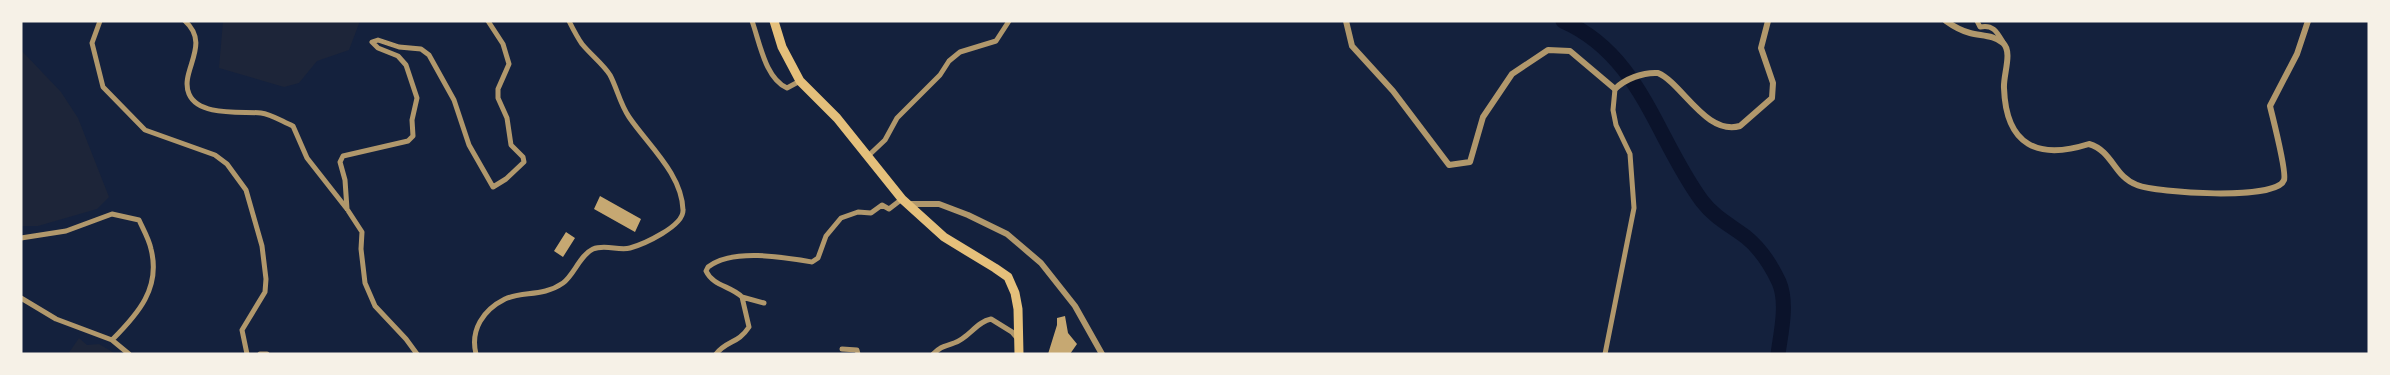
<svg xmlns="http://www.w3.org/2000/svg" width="2390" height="375" viewBox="0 0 2390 375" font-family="'Fira Sans',sans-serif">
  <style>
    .green { fill: #1d2539 }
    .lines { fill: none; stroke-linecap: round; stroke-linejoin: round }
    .river { stroke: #0b132b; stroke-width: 15 }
    .building { fill: #c6a872 }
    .minor { stroke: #b1986c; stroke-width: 5 }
    .tertiary { stroke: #b1986c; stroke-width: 6 }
    .trunk { stroke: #e5c07b; stroke-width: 9 }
  </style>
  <rect width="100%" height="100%" fill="#14213d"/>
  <path class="green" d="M223 21H360L349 50 317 61 299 83 284 87 219 68Z
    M21 50 61 92 78 118 109 197 97 209 38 226H21Z
    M79 338 87 345 99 344 116 354H68Z"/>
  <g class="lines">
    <path class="river" d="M1563 21C1641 55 1656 139 1702 201 1714 217 1730 225 1746 237 1761 249 1771 265 1779 282 1788 303 1781 332 1778 354"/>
  </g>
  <path class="building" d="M600 196 641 219 635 232 594 209Z
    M566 232 575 238 563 257 554 251Z
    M1065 316 1068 333 1077 344 1070 354H1048L1057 325V318Z"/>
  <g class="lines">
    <path class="minor" d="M100 21 92 43 103 87 145 130 215 155 227 164 246 190 262 246 266 279 265 292 242 330 247 354
      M185 21C212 45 179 71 189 94 199 117 242 111 261 113 271 114 283 122 293 126L307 158 347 209 362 232 361 249 365 283 375 306 406 339 417 354
      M752 21C760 43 765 78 787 88L800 81
      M1977 21 1980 27C1993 24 1997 32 2003 42
      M867 157 885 140 897 118 940 75 949 61 960 52 996 41 1009 21
      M347 209 345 180 340 162 343 156 408 141 413 136 412 120 417 98 406 65 398 56 378 48 372 42 378 40 399 47 421 49 429 55 454 100 469 145 493 187 506 179 524 162 523 157 511 145 507 118 498 98V89L509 64 503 44 488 21
      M21 238 66 231 112 214 139 220C143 229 149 239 151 249 161 288 138 314 112 340
      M742 297C731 286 713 286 706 271L708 267C732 248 783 257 812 262L818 258 826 236 841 218 858 212 871 213 882 205 889 209 902 199
      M21 298 56 319 112 340 129 354
      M842 349 857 350 858 354
      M260 354H267
      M476 354C470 330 483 310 505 299 523 291 543 297 563 283 574 275 580 255 593 249 605 244 619 251 630 248 644 244 684 226 683 210 682 174 648 145 629 117 620 104 617 88 610 75 603 64 591 55 582 44 577 37 573 29 569 21
      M716 354C727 340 738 344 749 327L742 297 764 303
      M933 354C943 345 944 347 954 343 969 338 976 322 991 319L1012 332 1018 339
      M1605 354 1634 208 1630 154 1616 125 1613 110 1615 89"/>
    <path class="tertiary" d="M1346 21 1352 46 1393 91 1449 165 1470 162 1483 117 1512 74 1548 50 1570 51 1615 89C1625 79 1643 72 1658 73 1682 83 1706 136 1740 126L1772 98 1773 83 1761 48 1768 21
      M1946 21C1953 26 1962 31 1970 33 1981 36 1994 35 2003 43 2013 52 2003 75 2004 88 2006 146 2038 160 2089 144 2113 151 2114 177 2137 185 2156 193 2277 201 2284 180 2287 172 2273 119 2270 106L2297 54 2308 21
      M907 204H939L968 215 1007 234 1041 263 1075 306 1102 354"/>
    <path class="trunk" d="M774 21 782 47 800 81 837 118 902 199 944 237 995 268 1008 277 1015 293 1018 309 1019 354"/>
  </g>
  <rect width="2390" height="375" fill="none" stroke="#f6f1e7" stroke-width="45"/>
</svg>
